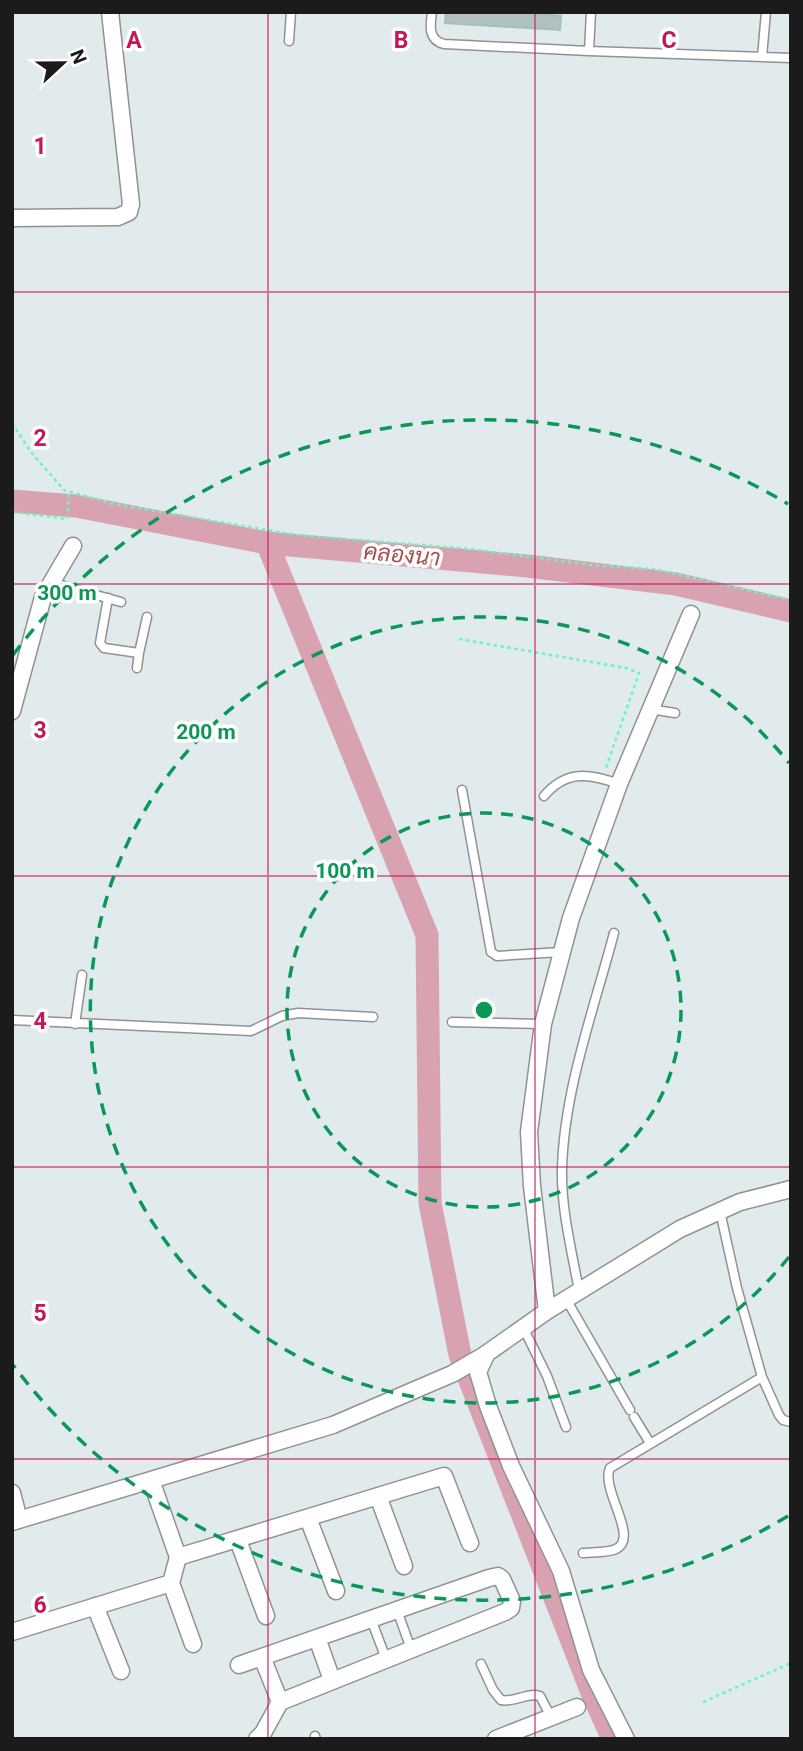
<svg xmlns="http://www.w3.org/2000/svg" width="803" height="1751" viewBox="0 0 803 1751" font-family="Roboto,Sarabun,sans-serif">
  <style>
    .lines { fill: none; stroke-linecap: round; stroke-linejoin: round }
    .river { stroke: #d9a2b0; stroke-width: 23 }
    .building { fill: #b1c1c0; stroke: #a4bebd; stroke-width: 2 }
    .lane-casing { stroke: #929292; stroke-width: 11 }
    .street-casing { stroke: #929292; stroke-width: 19 }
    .path { stroke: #6af5c1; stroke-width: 2.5; stroke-dasharray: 3.5 3.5; stroke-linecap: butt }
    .lane { stroke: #fff; stroke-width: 8 }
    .street { stroke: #fff; stroke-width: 16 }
    .grid { fill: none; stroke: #c2185b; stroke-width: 2; stroke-opacity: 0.55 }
    .ring { fill: none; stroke: #0b9755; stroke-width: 3.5; stroke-dasharray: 12 9 }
    .labels { text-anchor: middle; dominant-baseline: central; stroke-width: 7; stroke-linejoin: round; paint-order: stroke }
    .water-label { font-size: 23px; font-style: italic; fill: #a74e4c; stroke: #fff }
    .grid-label { font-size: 23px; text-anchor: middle; font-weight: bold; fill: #c2185b; stroke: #fff; stroke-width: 7; stroke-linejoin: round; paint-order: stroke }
    .centre { fill: #0b9755; stroke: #fff; stroke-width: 3.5 }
    .ring-label { font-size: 21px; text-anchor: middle; font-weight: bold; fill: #0b9755; stroke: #fff; stroke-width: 7; stroke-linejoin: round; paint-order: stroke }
  </style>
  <rect width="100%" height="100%" fill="#e1eaed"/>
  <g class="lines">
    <path class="river" d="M12 501 76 506 267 543 527 566 676 584 791 611
      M267 543 427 935 430 1203 460 1355 593 1695 613 1739"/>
  </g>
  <path class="building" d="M446 12H542L540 14 561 16 560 30 445 23Z"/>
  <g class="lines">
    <g class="lane-casing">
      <path id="lane" d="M432 12C430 26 428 40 444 44L589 51
        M591 12 589 51 791 58
        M289 41 291 12
        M762 57 766 12
        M50 582 121 602
        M108 598 100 643 104 648 139 653 147 617
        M137 668 139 653
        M650 709 675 713
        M462 790 491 952 497 956 561 952
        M544 796C566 770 589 773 619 784
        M12 1020 251 1031 282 1016 298 1013 373 1017
        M452 1022 543 1024
        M75 1024 82 975
        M579 1291C572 1252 561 1209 562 1169 564 1090 594 1009 614 933
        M566 1299 630 1410
        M523 1327 547 1376 566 1427
        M762 1377 779 1415 783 1420 791 1422
        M634 1417 650 1443
        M583 1553C593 1552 607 1553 616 1549 640 1538 600 1489 610 1468L762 1377 737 1288 720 1211
        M397 1610 411 1649
        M371 1619 386 1659
        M481 1664 493 1690 501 1700C515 1703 526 1692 540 1696L551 1717
        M315 1736 316 1739"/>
    </g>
    <g class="street-casing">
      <path id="street" d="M12 218 118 217 129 212 131 204 110 12
        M12 711 43 597 73 546
        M547 1311 532 1186 529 1132 543 1024 571 918 619 784 691 614
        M487 1353 478 1372 488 1406 511 1466 561 1571 591 1670 626 1739
        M151 1480 178 1557 444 1476 470 1543
        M12 1493 19 1520
        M378 1496 404 1566
        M308 1518 336 1591
        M12 1522 333 1425 452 1374 483 1356 547 1311 680 1229 740 1202 791 1189
        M238 1540 266 1616
        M171 1583 193 1644
        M95 1606 121 1671
        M12 1632 171 1583 178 1557
        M317 1638 332 1680
        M262 1657 280 1702
        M239 1665 489 1578 498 1576 502 1579 512 1601 511 1608 505 1612 280 1702 263 1733 257 1739
        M496 1739 577 1707"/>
    </g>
    <path class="path" d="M12 423 30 451 64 490 114 504 297 535 471 549 591 565 654 569 791 600
      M12 512 67 519 69 493
      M459 639 626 668 639 673 606 768
      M703 1702 791 1663"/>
    <use href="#lane" class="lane"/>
    <use href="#street" class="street"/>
  </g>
  <path class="grid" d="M268 12V1739M535 12V1739M12 292H791M12 584H791M12 876H791M12 1167H791M12 1459H791"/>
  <g class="ring">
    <circle cx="484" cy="1010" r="197"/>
    <path d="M789 1257A393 393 0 1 1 789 763"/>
    <path d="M788 1516A590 590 0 0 1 13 1365M13 655A590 590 0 0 1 788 504"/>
  </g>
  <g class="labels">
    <g class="water-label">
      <text transform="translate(402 555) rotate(5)">คลองนา</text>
    </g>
  </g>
  <g class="grid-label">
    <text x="134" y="48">A</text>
    <text x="401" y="48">B</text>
    <text x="669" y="48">C</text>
    <text x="40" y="154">1</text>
    <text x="40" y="446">2</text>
    <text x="40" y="738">3</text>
    <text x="40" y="1029">4</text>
    <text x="40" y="1321">5</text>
    <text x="40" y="1613">6</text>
  </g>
  <circle cx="484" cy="1010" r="10" class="centre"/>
  <g class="ring-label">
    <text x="67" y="600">300 m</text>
    <text x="206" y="739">200 m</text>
    <text x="345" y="878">100 m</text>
  </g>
  <rect width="803" height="1751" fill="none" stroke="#1b1b1b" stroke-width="28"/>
  <g transform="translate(63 63) rotate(68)" stroke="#ffffff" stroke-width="5" paint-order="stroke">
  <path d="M0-5L12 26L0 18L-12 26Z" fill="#1b1b1b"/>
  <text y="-10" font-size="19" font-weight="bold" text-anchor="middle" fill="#1b1b1b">N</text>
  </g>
</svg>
